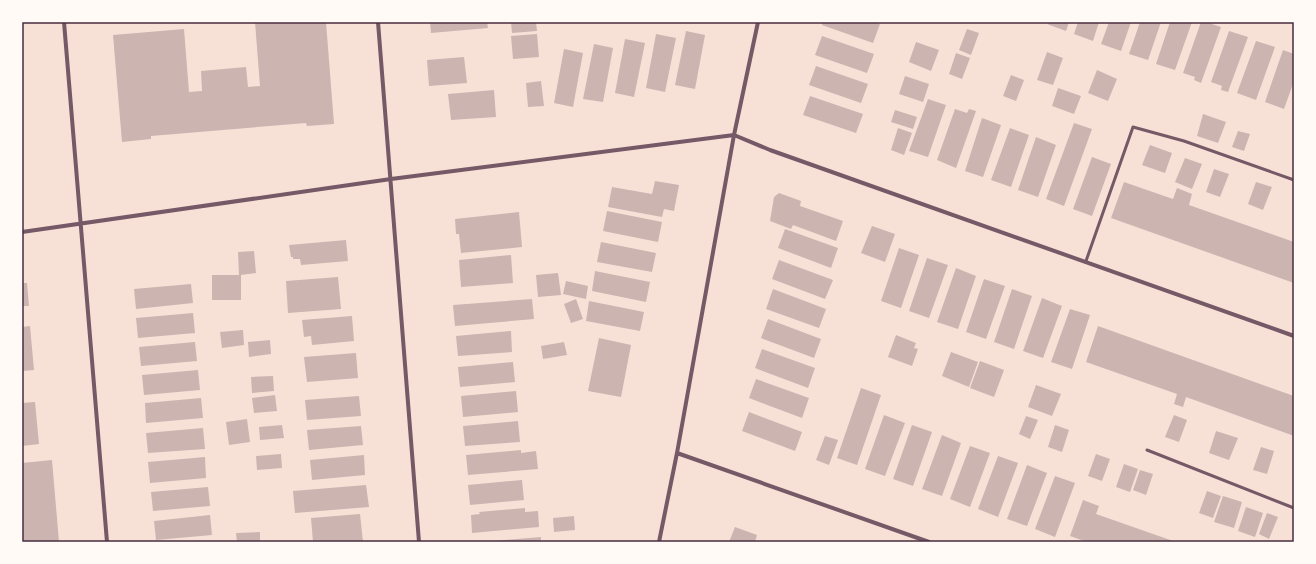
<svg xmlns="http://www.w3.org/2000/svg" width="1316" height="564" viewBox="0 0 1316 564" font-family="'Nunito Sans',sans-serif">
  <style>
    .building { fill: #ccb4b1 }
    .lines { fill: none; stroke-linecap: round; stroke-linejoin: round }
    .service { stroke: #755966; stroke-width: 3 }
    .minor { stroke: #755966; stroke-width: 4 }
    .neatline { fill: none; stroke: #4a2c40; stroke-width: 1.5 }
  </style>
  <rect width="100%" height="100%" fill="#f7e1d7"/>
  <path class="building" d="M255 22H326L334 124 307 126 306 123 151 136V139L122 142 113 35 184 29 189 92 202 91 201 71 246 67 248 87 260 86Z
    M430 22H487L488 28 431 33Z
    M511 22H536L537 31 512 33Z
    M823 22H873L880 24 873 43 822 25Z
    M1048 22H1069L1066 31 1047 24Z
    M1078 22H1099L1093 41 1074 34Z
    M1109 22H1131L1121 51 1101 44Z
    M1140 22H1161L1148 60 1129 54Z
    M1170 22H1192L1175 70 1156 64Z
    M1201 22H1206L1221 27 1201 83 1194 80 1195 77 1183 73Z
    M967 29 979 33 971 55 959 50Z
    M686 31 705 35 695 89 675 85Z
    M1229 31 1248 37 1228 92 1221 90 1222 86 1211 82Z
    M537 34 539 57 513 59 511 36Z
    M656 34 676 38 665 92 646 88Z
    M822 36 874 54 867 73 815 55Z
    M625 39 645 43 634 97 615 93Z
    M1256 41 1275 47 1256 100 1237 93Z
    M916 42 939 50 931 71 909 62Z
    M594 44 613 48 603 102 583 99Z
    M564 49 583 53 573 107 554 103Z
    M1283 50 1294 54V81L1284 109 1265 102Z
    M1047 52 1063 58 1053 85 1037 80Z
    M956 53 970 58 962 79 949 74Z
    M464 57 467 83 429 86 427 60Z
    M816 66 868 84 861 103 809 85Z
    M1097 70 1117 79 1108 101 1088 93Z
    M1011 75 1024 80 1016 101 1003 96Z
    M905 76 929 84 923 102 899 94Z
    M541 81 544 106 528 107 526 83Z
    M1058 88 1081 96 1074 114 1052 106Z
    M494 90 496 117 451 120 448 94Z
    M810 96 863 114 856 133 803 115Z
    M928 99 946 105 928 157 909 151Z
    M955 109 967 113 969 109 976 111 956 168 937 160Z
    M895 110 917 117 913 129 891 122Z
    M1203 114 1226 122 1218 143 1197 136Z
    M982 118 1001 125 983 177 965 171Z
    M1074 123 1092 129 1064 206 1046 199Z
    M898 128 912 133 904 155 891 150Z
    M1010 128 1029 135 1011 187 991 180Z
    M1238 131 1250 134 1244 151 1232 147Z
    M1036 137 1056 145 1038 197 1018 190Z
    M1150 145 1172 153 1165 173 1142 165Z
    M1092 157 1111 164 1092 216 1073 209Z
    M1185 158 1202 164 1192 189 1175 182Z
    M1214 169 1229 174 1220 197 1206 192Z
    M655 181 679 185 674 211 664 209 662 217 608 207 612 187 652 194Z
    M1124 182 1173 199 1177 188 1192 194 1189 205 1294 242V283L1111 218Z
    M1256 182 1272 187 1263 210 1248 204Z
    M779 193 801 201 800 206 843 221 836 241 793 225 791 229 770 221 774 197Z
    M607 211 662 222 658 242 603 231Z
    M519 212 522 247 461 253 459 234H456L455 219Z
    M872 226 895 234 885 262 861 253Z
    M785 229 838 248 831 268 778 248Z
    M346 240 348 261 301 265 300 259H293V257H291L289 245Z
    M601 242 656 253 652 272 597 262Z
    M899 248 919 255 901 308 881 301Z
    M254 251 256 273 241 275V300H212V275H239L238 252Z
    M511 255 513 283 461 287 459 260Z
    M927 258 948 265 929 318 909 311Z
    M779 260 833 280 825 299 772 279Z
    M956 268 976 276 958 329 937 322Z
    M595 271 650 282 646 302 592 291Z
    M558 273 561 295 538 297 536 275Z
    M338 277 341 309 288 313 286 281Z
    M984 279 1005 286 986 339 966 332Z
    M566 281 588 286 586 299 563 294Z
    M22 283H27L29 306H22Z
    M191 284 193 303 136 309 134 289Z
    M773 289 826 309 819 328 766 309Z
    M1012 289 1032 296 1014 349 994 342Z
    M1042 298 1062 306 1043 358 1023 351Z
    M532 299 534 319 455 326 453 305Z
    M576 299 583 319 571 323 564 304Z
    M589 301 644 312 640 331 586 321Z
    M1070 309 1090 315 1072 369 1051 362Z
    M193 313 195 333 138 338 136 318Z
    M352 316 354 341 312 345 311 336 304 337 302 320Z
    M768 319 821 339 814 358 761 338Z
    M30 326 34 370 22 371V327Z
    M1098 326 1294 396V436L1186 397 1183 407 1174 404 1177 394 1086 362Z
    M243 330 244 345 222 348 220 332Z
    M511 331 512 352 458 356 456 336Z
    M896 335 916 343 914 348 918 349 912 366 888 357Z
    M599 338 631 345 621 397 588 391Z
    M270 340 271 354 249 357 248 342Z
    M195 342 197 361 141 366 139 347Z
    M564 342 567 355 543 359 541 346Z
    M762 349 815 368 808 388 755 368Z
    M951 352 978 362 969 387 942 376Z
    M356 353 358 378 307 382 304 357Z
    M980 361 1004 370 994 397 970 388Z
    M513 362 515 382 460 387 458 367Z
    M198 370 200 390 144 395 142 375Z
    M273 376 274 391 252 393 251 377Z
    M756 379 809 398 802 418 749 398Z
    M1036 385 1061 394 1052 416 1028 407Z
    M861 388 881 395 857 465 837 458Z
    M516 391 518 412 463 417 461 396Z
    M275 395 277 411 254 413 252 398Z
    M359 396 361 416 307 420 305 400Z
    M201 398 203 418 146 423 145 403Z
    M35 402 39 444 22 446V403Z
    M749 412 802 432 795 451 742 431Z
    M884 415 905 423 885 476 865 469Z
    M1174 415 1187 420 1179 442 1165 437Z
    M1026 416 1038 420 1030 439 1019 434Z
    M247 419 250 442 229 445 226 422Z
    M518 421 520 442 465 446 463 426Z
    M282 425 284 438 260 440 259 427Z
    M912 425 932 432 913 486 893 479Z
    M1055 425 1069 430 1062 452 1048 447Z
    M361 426 363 445 309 450 307 430Z
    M203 428 205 449 148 453 146 433Z
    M1216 431 1238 438 1229 460 1209 453Z
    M942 435 961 443 942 496 922 489Z
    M825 436 838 440 829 465 816 460Z
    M970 446 990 453 970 507 950 499Z
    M1261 447 1274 451 1267 474 1253 470Z
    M521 450V453L536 451 538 469 468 475 466 455Z
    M281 454 282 468 257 470 256 456Z
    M1096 454 1110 459 1102 481 1088 476Z
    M364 455 365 475 312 480 310 460Z
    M998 456 1018 463 998 517 978 509Z
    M205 457 206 478 150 483 148 462Z
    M52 460 59 542H22V463Z
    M1124 464 1138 469 1130 492 1116 487Z
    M1027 465 1047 473 1027 526 1007 519Z
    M1140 470 1153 474 1146 495 1133 490Z
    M1055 476 1075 483 1055 537 1035 529Z
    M522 480 524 500 470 505 468 485Z
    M366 485 369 507 295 513 293 491Z
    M208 487 210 506 153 511 151 492Z
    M1207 491 1221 496 1213 518 1199 513Z
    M1223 496 1242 502 1234 528 1214 522Z
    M1083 500 1099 506 1096 514 1176 542H1087L1070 536Z
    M1246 507 1263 513 1255 537 1238 531Z
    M525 508V512L538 511 539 527 472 533 471 515 480 514 479 512Z
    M1267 513 1278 517 1269 539 1259 534Z
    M360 514 363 542H313L311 518Z
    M210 515 212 535 156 540 154 521Z
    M574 516 575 530 554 532 553 518Z
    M735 527 757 535 755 542H729Z
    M260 532V542H237L236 533Z
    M541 537V542H493V541Z"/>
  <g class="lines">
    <path class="service" d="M1086 261 1133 127 1184 141 1294 180
      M1147 450 1294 508"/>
    <path class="minor" d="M64 22 107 542
      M378 22 419 542
      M22 232 391 179 734 135 770 150 1294 336
      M677 453 929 542
      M659 542 677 453 734 135 758 22"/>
  </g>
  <rect width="1316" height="564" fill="none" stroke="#fffaf5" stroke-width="46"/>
  <rect x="23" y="23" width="1270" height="518" class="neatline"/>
</svg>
